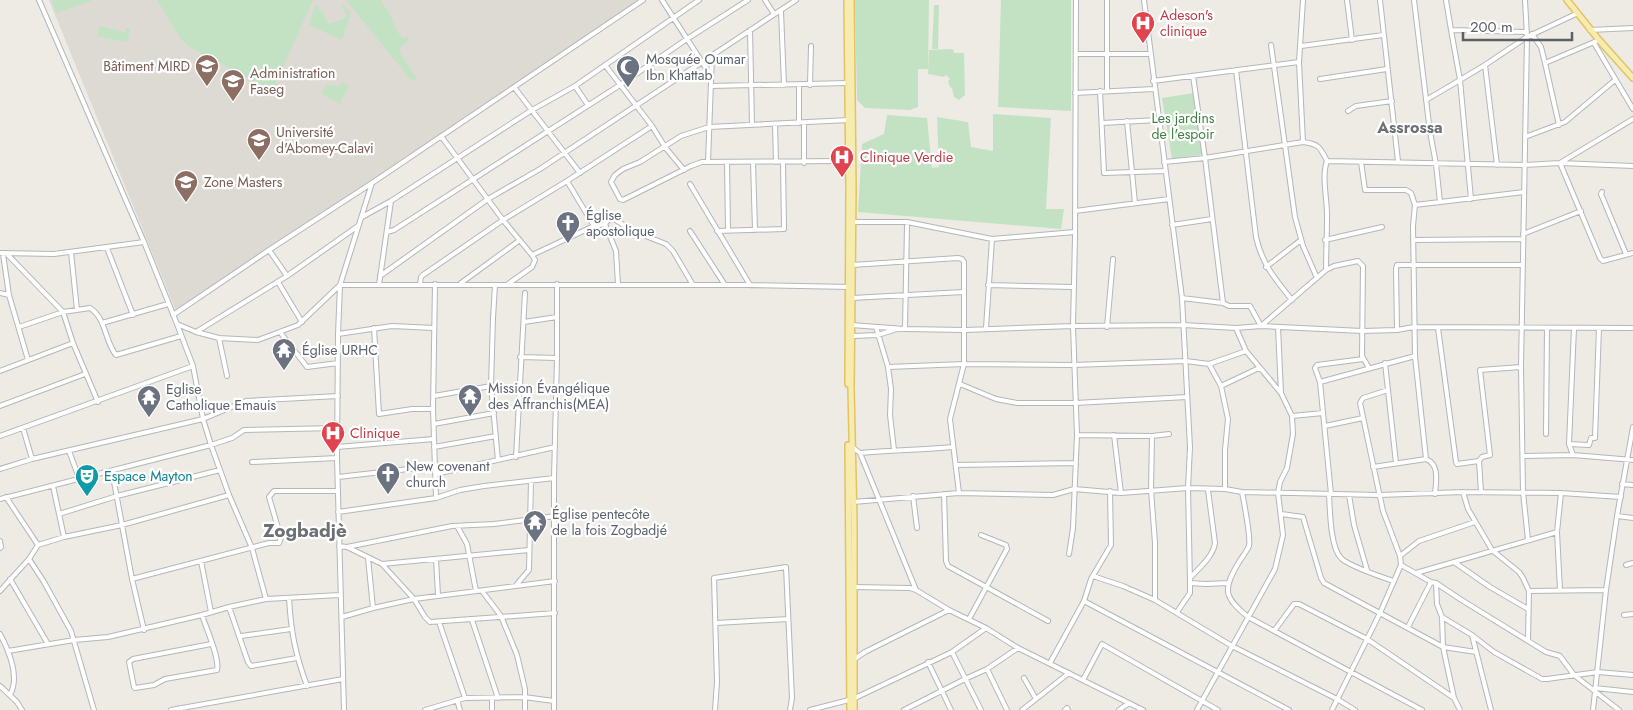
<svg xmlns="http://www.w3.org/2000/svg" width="1633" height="710" viewBox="0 0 1633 710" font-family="Jost,sans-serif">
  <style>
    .education { fill: #dcdad2 }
    .green { fill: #c3e2c3 }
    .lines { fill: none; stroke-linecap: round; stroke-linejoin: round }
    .minor-casing { stroke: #b4b6b9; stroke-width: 6 }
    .major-casing { stroke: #e2c367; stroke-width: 8 }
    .minor { stroke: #fff; stroke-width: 4 }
    .major { stroke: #f6ecaf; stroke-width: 5 }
    .labels { text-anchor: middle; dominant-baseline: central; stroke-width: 4.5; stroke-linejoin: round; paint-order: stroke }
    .health-label { font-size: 14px; fill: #be3a42; stroke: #fff; text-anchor: start }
    .worship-label { font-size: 14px; fill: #5b616d; stroke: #fff; text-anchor: start }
    .education-label { font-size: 14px; fill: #785e54; stroke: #fff; text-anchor: start }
    .park-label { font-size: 14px; fill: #3e8042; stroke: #fff }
    .culture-label { font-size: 14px; fill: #0d838f; stroke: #fff; text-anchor: start }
    .quarter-label { font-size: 16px; font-weight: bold; fill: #6d7074; stroke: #fff }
    .district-label { font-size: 19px; font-weight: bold; fill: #6d7074; stroke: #fff }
  </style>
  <rect width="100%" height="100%" fill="#edebe4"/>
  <path class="education" d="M49 0H639L366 186 209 288 176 311Z"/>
  <path class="green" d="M52 0H91V1L56 13Z
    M157 0H313L272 91 188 46 180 38Z
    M346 0H381C384 6 386 9 390 14 395 23 394 31 403 38L407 36 409 39 402 46 399 51 417 79 411 80Z
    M855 0H929L928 69H918V107L910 110 865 108 857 100Z
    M1001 0H1071V111L998 107Z
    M343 5 351 13 342 40 309 25 315 6H318L320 11 322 10 328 24 340 20 341 21 347 16 342 7Z
    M934 5H939L938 49H932Z
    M99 26 125 32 126 28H130L127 42 97 36Z
    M953 49 954 53H964L965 95 959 100 954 97 952 88 950 87 948 81 950 79 946 75 944 77 928 74 929 50Z
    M343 82 349 85 340 104 321 93 327 84 331 86 334 85 338 87Z
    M1194 93 1204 154 1172 159 1162 98Z
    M993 114 1051 118 1046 209H1064L1061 229 858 212 862 144 884 134 887 115 927 118 932 168 939 167 937 117 968 122 971 147 993 151Z"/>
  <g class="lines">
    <g class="minor-casing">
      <path id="minor" d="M39 0 144 242 177 324 193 366 203 419 211 445 229 495 252 548 266 599
        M662 0 711 76
        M765 0 774 14
        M1144 0 1182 298 1190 447 1188 488 1190 583V593L1177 612
        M1303 0 1299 62 1303 142C1319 144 1320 147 1327 161 1321 177 1328 202 1327 219 1327 236 1326 253 1326 270
        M1347 0 1352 40
        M1380 0 1398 161
        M1414 0 1430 132 1436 164 1440 202
        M1446 0 1451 30 1527 32
        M1525 0 1527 37 1578 13
        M781 11 784 85
        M750 30 752 125
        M1451 30 1460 80 1485 65
        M1590 30 1633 28
        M1532 34 1541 47 1545 63 1599 40
        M1594 43 1633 109
        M1271 45 1295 217 1303 246 1317 278
        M1301 46 1383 35
        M1076 54H1151
        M1545 63 1559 125
        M605 65 652 126 665 147 684 170
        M1236 70 1256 237C1262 264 1275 279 1292 300
        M1193 76 1205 158 1223 303
        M1320 79 1387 69
        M1153 81 1299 62
        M799 85V123
        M810 85 811 46
        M575 86 588 105
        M711 86 848 83
        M514 87 580 173
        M1100 91 1104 173 1165 171
        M1107 91V0
        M1075 93 1154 89
        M1426 100 1460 80 1471 199
        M1348 111 1356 106 1392 101
        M1633 119 1560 163 1600 258 1603 261 1633 253
        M849 120 709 127 681 136 640 162 623 169 615 175 611 182 620 199 623 200 691 166 702 162 849 161
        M1127 121 1135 203
        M1102 123 1158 120
        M775 124 776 162
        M441 136 503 220 532 255 535 260 532 267 508 284
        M1525 137 1565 122 1615 80
        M1327 161 1524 165 1560 163 1633 166
        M708 162 712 55
        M727 162 728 230
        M753 162 755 230
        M1164 162 1205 158 1303 142
        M1361 162 1365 190H1406L1411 193 1415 205
        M804 163V123
        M1497 165 1485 65 1527 37 1521 367 1523 492 1528 540
        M690 184 750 285
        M1602 192 1601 194 1626 254
        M1075 211 1169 199
        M362 217 391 201 532 110 575 86 699 0
        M851 222H907L992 239 1075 232
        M605 224 616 251 618 284
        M1172 225 1212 219
        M594 226 605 224 610 218 614 219 633 231 666 244 673 251 693 285
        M690 231 725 285
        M717 231 784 229 783 162
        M387 232 394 230 620 85 687 39 748 0
        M1523 234 1581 211
        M1325 240 1382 227
        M1413 240 1523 239
        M107 248 133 315
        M269 250 287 276
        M71 252 77 310
        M0 253 54 254 144 242
        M3 254 9 295 28 360
        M7 254 63 312 73 343 98 402
        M532 255 594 226 567 181
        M852 265 958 258 962 259 964 262V364L950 419 959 493
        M1266 267 1301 240
        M380 276 488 199 540 169 796 0
        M278 282 302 322
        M461 283 520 240
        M420 284 421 277 423 275 503 220 567 181 652 126
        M435 284 433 409 436 498
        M379 285 391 201
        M495 285 493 318 491 386 498 460
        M988 285 1073 287
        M0 293 9 295
        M852 298 963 292
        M1182 298 1223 303 1229 306H1250L1261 326
        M173 315 269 250 372 183 643 0
        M524 322 557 317
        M102 323 168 304
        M177 324 196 332 219 338 258 340 298 325 340 285H750L850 287
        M851 325 905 329 965 330 1073 326 1183 325 1236 328 1261 326 1362 331 1397 330 1414 327 1633 328
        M1261 326 1326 270 1334 266 1358 261 1363 266 1362 356 1369 368
        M19 327 63 312 90 308C106 318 105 342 116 355L181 336
        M876 327 888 367 891 389 890 415 894 450
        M1107 327 1113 259
        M1278 327 1281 393
        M374 328 379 414 412 409H433
        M986 328 992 239
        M1438 328 1456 462 1457 464 1479 461 1482 457 1490 455 1480 370 1521 367
        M905 329 907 226
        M1397 330 1396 269 1397 265H1522
        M196 332 287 276 358 226
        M280 332 307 367 338 363
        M338 334 392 326 434 328
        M853 336 878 335 897 329
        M219 338 227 376
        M520 357 557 358
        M1385 363 1396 463
        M1209 364 1221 386 1228 419 1225 450V489
        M888 367 964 364 1073 365 1186 361 1209 364 1246 351
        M0 371 73 343
        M1320 382 1415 356
        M960 384 996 399 1017 403H1075L1187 397
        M1221 386 1259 368
        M434 396 491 386
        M0 406 85 374
        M1292 416 1323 413
        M434 424 494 413
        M1325 426 1363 418
        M23 428 32 459
        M1546 434 1547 328
        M1077 435 1152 436 1169 434
        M1114 435 1121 493
        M0 436 193 366
        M1152 436 1151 490 1155 543V600
        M1569 444 1589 445 1591 438H1595L1599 328
        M851 446 860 453C891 450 922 450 953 447
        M337 447 434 439
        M434 447 496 436
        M69 451 79 478
        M860 453 916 590
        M1573 455 1569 444 1574 328
        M1524 456 1573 455 1633 460
        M516 457 525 293
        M1426 459 1415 356 1413 226 1415 205 1524 192
        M1479 461 1481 492
        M252 462 337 458
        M956 465 1076 463
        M1373 467 1426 459C1440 465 1436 481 1435 494
        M0 469 32 459 203 419 246 401 338 396
        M112 471 132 579 144 630
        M436 474 555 447
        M338 477 435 466
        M1622 484 1633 485
        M53 486 64 537
        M1242 492C1244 503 1251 537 1249 546 1247 551 1242 557 1239 562 1222 590 1224 597 1248 617L1422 710
        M1463 492 1468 509 1492 550 1519 572 1523 578 1529 591 1528 640
        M944 494 946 561 948 566 1048 621
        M1329 494C1330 509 1330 547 1341 558 1348 566 1382 577 1393 581
        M1331 494 1320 382 1315 368 1317 365 1363 359
        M1349 495 1354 525 1367 570
        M913 496 917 528
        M6 497 38 545
        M0 499 211 445 232 438 244 430 337 428
        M853 502 959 493 1053 495 1074 489 1121 493 1188 488 1225 489 1242 492 1379 495 1463 492 1561 493 1621 497
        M338 512 436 498 460 490 484 486 554 478
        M59 514 117 496 220 470
        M1281 514 1303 517 1321 578 1324 583 1443 647 1476 652
        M1617 516 1633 518
        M457 526 467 544 476 591
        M0 541 1 547 0 548
        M339 546 347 547 382 564 414 599 425 617 430 622 555 613
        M347 547 452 526 494 524 555 516
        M1069 554 1073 528 1077 435 1073 326 1075 238 1076 0
        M1400 556 1419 541 1475 522
        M368 558 373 608
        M29 559 44 582 71 631 94 710
        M436 559 438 595
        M201 561 211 612
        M1454 562 1490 587 1528 609
        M382 564 529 550
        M1401 565 1431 582 1436 583 1460 599 1546 652 1560 656 1574 675 1619 710
        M1626 565 1633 563
        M1416 573 1557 532
        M1093 576 1123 586 1155 600 1232 646 1337 699 1355 710
        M1190 578C1199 568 1213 557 1215 543L1208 490
        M10 579 48 644
        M132 579 269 543H279L281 538 269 497 274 491H338
        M1190 583 1206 584 1228 583
        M1436 583 1437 604 1442 617 1443 647 1454 698 1460 710
        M517 584 529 570 531 481
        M853 587 910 588 916 590 949 610 986 628 1018 648 1143 710
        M1560 590 1557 532 1561 493
        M0 591 29 559 38 545 64 537 122 525 229 495
        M482 591 501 616 517 655 525 689V710
        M1529 591 1606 590
        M289 598C291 632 295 653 307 686
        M1084 601 1289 710
        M229 607 248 662 251 666 297 658
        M202 615C206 628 220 658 217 670L165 679 154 685 135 688 134 687 129 662 133 659 211 644
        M1624 615 1633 614
        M342 617 373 608 414 599 555 581
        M1442 617 1472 635 1494 652 1542 679H1547L1598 672 1633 675
        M969 619 1007 549 1006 545 981 535
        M472 620 498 698
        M439 622 465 698
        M716 623 788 619
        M1408 627 1431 582
        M1274 631 1294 604H1299L1367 639 1454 698
        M0 634C9 651 20 677 10 695
        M1472 635 1491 710
        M241 636 291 629
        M8 651 74 640 108 637 202 615 229 607 266 599 340 595
        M952 652 981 710
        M853 660 865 652 949 610
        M928 662 951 710
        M1050 663 1084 601 1091 579 1111 545 1110 491
        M987 669 1007 710
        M1024 678 1036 699
        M1083 680 1102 644 1218 710
        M0 686 17 702 22 710
        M1595 688 1633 692
        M492 698V710
        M457 700 460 710
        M171 710 343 679
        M344 710 337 458 338 334 340 285 372 183
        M425 710 465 698 524 697 554 701
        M554 710V478L557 358V284
        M715 710 717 682 714 578 786 567 792 698 790 710
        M810 710 853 699 952 652 986 628
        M904 710 965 679 987 669 1018 648
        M1022 710 1069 673
        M1065 710 1067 708 1068 710
        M1119 710 1129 703
        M1197 710 1275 569 1283 535 1278 493 1280 482 1287 468 1293 434 1292 416 1281 393 1246 351 1236 328
        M1332 710 1380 613 1401 565 1400 556 1383 511 1360 403 1363 398 1388 390
        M1593 710 1606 590 1617 516 1633 427"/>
    </g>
    <g class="major-casing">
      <path id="major" d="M847 0 849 188 848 384
        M851 0 853 188 851 388 854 523V710
        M1567 0 1599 40 1633 78
        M848 445 850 710"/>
    </g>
    <use href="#minor" class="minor"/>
    <use href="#major" class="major"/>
  </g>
  <defs>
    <g id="hospital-pin" transform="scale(1.25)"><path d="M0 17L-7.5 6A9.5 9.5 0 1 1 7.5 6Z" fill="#e0444e" stroke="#fff"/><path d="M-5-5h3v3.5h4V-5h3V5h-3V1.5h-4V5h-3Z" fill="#fff"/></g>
    <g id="university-pin" transform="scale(1.25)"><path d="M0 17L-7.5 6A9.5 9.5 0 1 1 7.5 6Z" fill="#8d6e63" stroke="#fff"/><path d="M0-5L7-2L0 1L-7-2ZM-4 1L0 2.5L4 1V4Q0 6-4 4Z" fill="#fff"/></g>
    <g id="mosque-pin" transform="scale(1.25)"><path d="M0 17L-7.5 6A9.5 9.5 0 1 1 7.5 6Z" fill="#6b7280" stroke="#fff"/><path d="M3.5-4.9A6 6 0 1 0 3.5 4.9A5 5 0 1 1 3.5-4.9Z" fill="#fff"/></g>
    <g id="church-pin" transform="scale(1.25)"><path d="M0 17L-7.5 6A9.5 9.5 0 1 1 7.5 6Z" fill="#6b7280" stroke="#fff"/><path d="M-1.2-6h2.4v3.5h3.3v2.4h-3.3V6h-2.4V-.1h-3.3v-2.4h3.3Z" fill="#fff"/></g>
    <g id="temple-pin" transform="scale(1.25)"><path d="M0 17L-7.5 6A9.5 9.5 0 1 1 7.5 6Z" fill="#6b7280" stroke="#fff"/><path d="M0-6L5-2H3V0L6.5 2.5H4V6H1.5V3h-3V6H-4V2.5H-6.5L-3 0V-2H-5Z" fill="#fff"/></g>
    <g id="theatre-pin" transform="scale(1.25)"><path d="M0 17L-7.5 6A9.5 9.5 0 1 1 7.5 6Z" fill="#0f9aa8" stroke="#fff"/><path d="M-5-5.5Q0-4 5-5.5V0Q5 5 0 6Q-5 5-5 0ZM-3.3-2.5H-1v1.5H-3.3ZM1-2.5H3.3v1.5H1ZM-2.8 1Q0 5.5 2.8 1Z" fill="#fff"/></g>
  </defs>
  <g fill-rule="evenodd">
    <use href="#hospital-pin" x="1143" y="23"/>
    <use href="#university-pin" x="207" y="66"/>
    <use href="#mosque-pin" x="628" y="67"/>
    <use href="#university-pin" x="233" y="81"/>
    <use href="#university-pin" x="259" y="140"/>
    <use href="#hospital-pin" x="842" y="157"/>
    <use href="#university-pin" x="186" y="182"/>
    <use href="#church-pin" x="568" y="223"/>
    <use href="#temple-pin" x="284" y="350"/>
    <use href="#temple-pin" x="470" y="396"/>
    <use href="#temple-pin" x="149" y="397"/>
    <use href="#hospital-pin" x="333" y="433"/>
    <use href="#church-pin" x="388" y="474"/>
    <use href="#theatre-pin" x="87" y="476"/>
    <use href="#temple-pin" x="535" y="522"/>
  </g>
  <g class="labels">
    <g class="health-label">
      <text x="1160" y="15">Adeson's<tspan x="1160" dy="16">clinique</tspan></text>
      <text x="860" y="157">Clinique Verdie</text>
      <text x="350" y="433">Clinique</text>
    </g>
    <g class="worship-label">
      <text x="646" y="59">Mosquée Oumar<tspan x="646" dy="16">Ibn Khattab</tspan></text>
      <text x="586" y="215">Église<tspan x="586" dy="16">apostolique</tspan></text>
      <text x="302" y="350">Église URHC</text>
      <text x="488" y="388">Mission Évangélique<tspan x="488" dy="16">des Affranchis(MEA)</tspan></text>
      <text x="166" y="389">Eglise<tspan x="166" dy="16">Catholique Emauis</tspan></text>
      <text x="406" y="466">New covenant<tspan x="406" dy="16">church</tspan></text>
      <text x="552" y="514">Église pentecôte<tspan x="552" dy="16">de la fois Zogbadjé</tspan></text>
    </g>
    <g class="education-label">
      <text x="190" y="66" text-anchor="end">Bâtiment MIRD</text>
      <text x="250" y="73">Administration<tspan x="250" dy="16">Faseg</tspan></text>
      <text x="276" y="132">Université<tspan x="276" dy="16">d'Abomey-Calavi</tspan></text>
      <text x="204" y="182">Zone Masters</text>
    </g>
    <g class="park-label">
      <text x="1183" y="118">Les jardins<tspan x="1183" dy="16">de l'espoir</tspan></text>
    </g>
    <g class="culture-label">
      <text x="104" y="476">Espace Mayton</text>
    </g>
    <g class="quarter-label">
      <text x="1410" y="127">Assrossa</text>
    </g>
    <g class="district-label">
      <text x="305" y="530">Zogbadjè</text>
    </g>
  </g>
  <path d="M1463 32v8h109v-8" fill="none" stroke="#5c5f63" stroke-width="2.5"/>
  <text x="1470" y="32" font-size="15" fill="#5c5f63" stroke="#ffffff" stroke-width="4" paint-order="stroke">200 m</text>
</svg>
